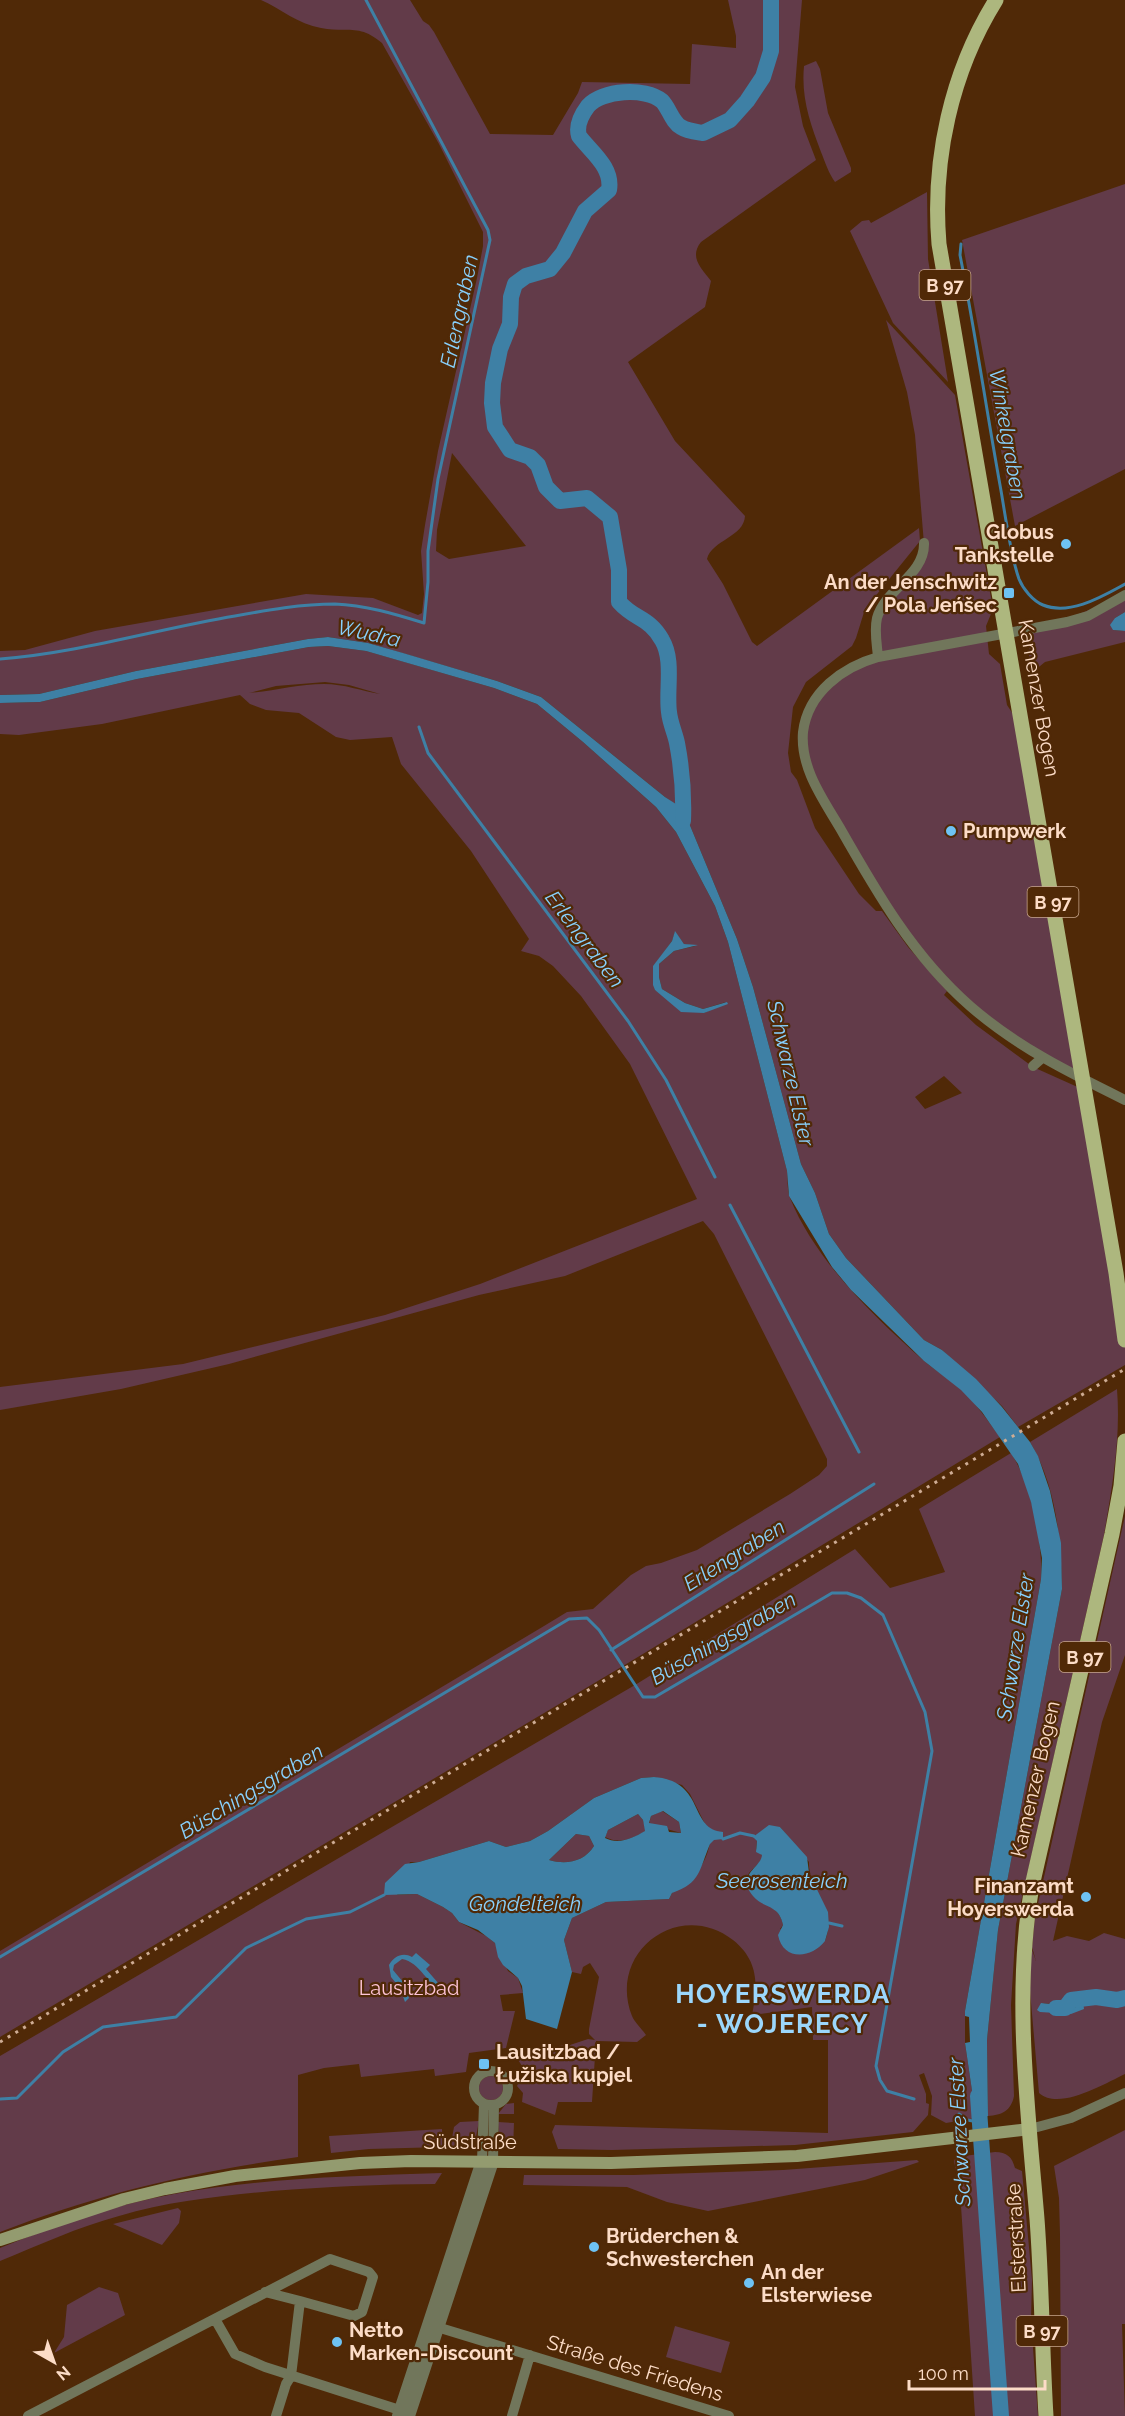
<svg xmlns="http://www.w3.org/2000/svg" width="1125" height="2416" viewBox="0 0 1125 2416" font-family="Raleway,sans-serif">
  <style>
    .green { fill: #623b49; fill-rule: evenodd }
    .water { fill: #3e80a5; fill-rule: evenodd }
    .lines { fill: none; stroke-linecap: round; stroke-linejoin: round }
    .stream { stroke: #3e80a5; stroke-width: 3 }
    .river { stroke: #3e80a5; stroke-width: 16 }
    .minor { stroke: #71765b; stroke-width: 10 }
    .tertiary { stroke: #71765b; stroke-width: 12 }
    .secondary { stroke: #939b6f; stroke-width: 12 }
    .primary { stroke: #adb77e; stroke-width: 15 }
    .rail { stroke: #ceac94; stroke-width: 3; stroke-dasharray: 3 6; stroke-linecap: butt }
    .poi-dot { fill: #6ec2f3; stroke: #502907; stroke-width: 2 }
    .labels { text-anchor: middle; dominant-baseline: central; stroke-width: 4.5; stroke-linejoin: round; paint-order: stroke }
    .shield { fill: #502907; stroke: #c8a68d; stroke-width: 1.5 }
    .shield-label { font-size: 18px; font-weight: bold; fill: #fcdcc7 }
    .poi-label { font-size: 20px; font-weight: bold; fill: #fcdcc7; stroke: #502907; text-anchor: start }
    .street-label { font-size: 20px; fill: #fcdcc7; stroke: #502907 }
    .park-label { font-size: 20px; fill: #fec4d8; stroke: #502907 }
    .water-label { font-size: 21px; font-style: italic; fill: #88d0fc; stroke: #502907 }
    .district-label { font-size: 26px; font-weight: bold; letter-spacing: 1.5px; fill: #9bd7fc; stroke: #502907 }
  </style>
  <rect width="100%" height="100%" fill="#502907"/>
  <path class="green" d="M261 0H410L423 21 429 25 434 32 490 134 553 135 578 93 582 82 690 84 692 44 736 48V36L728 0H802L795 87 803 126 816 160 701 242C689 257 701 268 711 281L705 307 628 362 675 441 745 516C744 537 712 540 707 559L723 584 752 642 757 646 919 528 920 541 865 609 856 638 852 646 806 682 793 707 788 753 791 772 797 780 815 828 859 894 876 911H882L908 947 947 991 944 995 976 1025 1033 1067 1082 1089 1125 1340V1365L1018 1427 1002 1406 942 1350 924 1340 846 1258 829 1234 815 1193 801 1164 753 987 737 939 689 823 687 801 679 807 665 797 541 697 497 681 368 643 328 637 308 639 136 671 39 694 0 695V651L25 650 95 631 306 594 373 598 418 615 422 613 424 594 421 551 425 525 438 451 477 278 483 246V232L439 144 382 43C359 23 346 33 321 28 298 24 281 9 261 0ZM452 453 526 546 449 559 436 551 437 530ZM944 1076 962 1093 925 1109 915 1097Z
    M816 61 820 69 828 113 851 168V172L835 182C829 174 825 162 821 152 810 123 801 98 804 66Z
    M1125 184V469L1015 526 962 240Z
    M927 192 928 259 948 382 893 323 850 231 862 221 869 220 871 223Z
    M886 320 955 395 993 609 986 626 989 654 1000 664 1007 705 1013 714 1075 1075 998 1028 912 944 811 776 805 751 809 714 839 674 879 657V612L925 556 915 435 907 392Z
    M1125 596V612L1115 618 1113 630 1125 631V642L1045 662 1034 671 1029 656 1030 633Z
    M328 646 366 651 401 661 494 688 537 704 583 742 656 807 676 832 715 906 728 942 787 1171C788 1180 787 1190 790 1198 815 1260 874 1317 923 1360 935 1371 951 1379 963 1391 977 1405 988 1421 1000 1437L628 1663 0 2037V1951L544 1626 567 1612 593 1609 631 1575 646 1566 661 1563 697 1550 790 1494 819 1475 827 1466V1459L714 1234 703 1221 565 1276 479 1295 229 1364 121 1389 0 1410V1387L183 1364 385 1315 480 1284 697 1199 630 1064 581 996 553 966 539 956 521 951 529 939 471 851 401 764 392 737 350 740 336 737 299 713 266 710 250 704 240 695 102 724 19 735 0 734V703L40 702 137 679 309 647ZM325 682 349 685 380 694C362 691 344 684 324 684 299 684 274 691 249 693L276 686ZM675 932 684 944 695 946 674 951 659 964V977L662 989 685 1003 703 1009 726 1002 704 1013 655 990 653 967 672 941Z
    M1117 1389C1121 1439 1112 1487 1104 1535L1016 1924 1011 2005 1014 2096C1011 2111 1002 2115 988 2116L987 2040 998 1930 1062 1589C1061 1538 1056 1486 1030 1442Z
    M1011 1453C1031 1484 1043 1542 1041 1579L965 2011V2043L976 2118 946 2123 931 2115 932 2096 924 2073 919 2075 926 2094V2103L929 2104 928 2115 913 2132 795 2145 612 2150 558 2149 552 2132 555 2125 828 2133V2040H813L812 2007 752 2015C758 1985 759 1961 733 1940 678 1898 607 1953 632 2016 635 2023 642 2029 646 2035L637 2042 596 2041 592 2102H558L555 2115 522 2102 523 2093 517 2086 525 2070 518 2060 522 2049 570 2045 588 2039 595 2040 589 2034V2029L599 1977 590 1963 583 1967 581 1974 572 1972 564 1940 572 1918 606 1902 669 1899 672 1893C698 1871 707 1868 712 1831L706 1826 690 1794 682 1785 654 1777 641 1778 594 1798 548 1831 530 1841 506 1847 489 1841 419 1862H410L397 1895 417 1894 443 1907 452 1913 459 1922 486 1936 495 1943 508 1971 518 1978 523 1993 500 1995 503 2011H515L506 2048 469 2053 466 2072 435 2076 434 2069 361 2077 359 2064 324 2068 298 2075V2157C193 2172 100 2193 0 2232V2056L635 1685 855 1549 890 1588 945 1572 919 1509ZM780 1827 809 1862C808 1891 838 1907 825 1941L780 1929 783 1925C782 1919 779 1913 774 1909 764 1901 739 1891 749 1873 753 1868 759 1864 762 1858V1855L756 1849 757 1841 754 1837 763 1830Z
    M1125 1516V1655L1102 1722 1053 1941 1067 1936 1089 1941 1104 1933 1125 1939V1997C1113 2000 1102 1995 1091 1998L1117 2001 1125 1999V2074C1104 2084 1059 2111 1039 2093L1030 1991 1031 1947 1036 1961 1032 1947 1035 1917ZM1068 1997 1074 1999 1077 2008 1072 2012 1041 2003 1060 2005Z
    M662 1811 679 1822 681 1833 649 1824 651 1816Z
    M638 1814 643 1820 646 1831C633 1838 620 1845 605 1837L608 1830Z
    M576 1834 589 1836 594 1846C584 1862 566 1865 549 1860Z
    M479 2088a12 12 0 1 1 24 0a12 12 0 1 1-24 0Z
    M514 2103V2114H498L506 2104Z
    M479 2121 475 2142 467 2146 450 2149 454 2127 460 2122Z
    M498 2122 514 2123 513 2150C499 2145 499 2135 498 2122Z
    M442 2129 443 2147 369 2149 331 2153 329 2136Z
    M1125 2130V2324H1122L1125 2416H1061L1060 2235 1059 2198 1054 2166Z
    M995 2152C1007 2152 1012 2157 1015 2168L1022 2171 1032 2280 1031 2321 1038 2416H975L960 2191 954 2161 956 2157Z
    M917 2160 919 2162 865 2180 708 2211 667 2202 627 2187 523 2185 524 2175H633L783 2170Z
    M442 2173 435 2184C380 2184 326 2187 272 2191 221 2196 169 2201 119 2216 78 2227 39 2245 0 2261V2248C56 2225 114 2205 174 2194 262 2178 352 2176 442 2173Z
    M178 2208 181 2211 179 2223 162 2245 113 2224Z
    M99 2287 118 2293 125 2315 54 2353 64 2337 67 2305Z
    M675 2326 730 2342 721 2373 666 2357Z"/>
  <path class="water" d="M1125 612V631L1113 630 1110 625 1115 618Z
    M328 637 368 643 403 653 497 681 541 697 665 797 679 806 680 800 687 801 689 823 737 939 753 987 801 1164 815 1193 829 1234 846 1258 924 1340 942 1350 976 1379 1002 1407 1030 1442 1038 1456 1050 1491 1061 1543 1062 1589 998 1930 987 2040 988 2116 976 2118 965 2043 970 2042 969 2017 965 2016V2011L1041 1579 1042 1558 1031 1502 1018 1464 982 1412 961 1390 924 1361 851 1290 832 1267 789 1196 787 1171 728 942 715 906 676 832 656 807 583 742 537 704 494 688 366 651 328 646 309 647 137 679 40 702 0 703V695L39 694 136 671 308 639Z
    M675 931 684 944 698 945 674 951 659 964V977L662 989 685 1003 703 1009 727 1002 728 1004 704 1013 681 1012 655 990 653 985V966L672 941Z
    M654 1777C706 1781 688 1829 723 1832V1839L714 1840 710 1844C699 1870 701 1883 672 1893L669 1899 606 1902 572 1918 564 1940 572 1972 557 2029 526 2019 522 1986 518 1978 503 1965 498 1957 495 1943 478 1930 459 1922 452 1913 443 1907 417 1894 384 1895 385 1883 405 1864 419 1862 489 1841 506 1847 530 1841 548 1831 594 1798 641 1778ZM663 1811 679 1822 681 1833 669 1832 667 1826 649 1823 651 1816ZM638 1814 643 1820 645 1831C633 1838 619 1845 605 1838L608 1830ZM576 1834 589 1836 594 1846C584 1862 566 1865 549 1860Z
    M769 1825 780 1827 807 1857 809 1873 828 1912 829 1927 825 1941C811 1959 783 1961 778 1935L783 1925C779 1904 764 1909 753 1896 735 1875 761 1868 762 1855L756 1852 757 1841 753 1837Z
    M416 1953 430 1965 426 1969 439 1984 441 1992C429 1986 420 1962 402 1959L394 1965 393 1970 403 1982 409 1998 405 2002 400 1988 391 1977 389 1965C394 1956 403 1952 412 1957Z
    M1068 1997 1074 1998 1076 2008V2002L1083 2001 1084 2009 1071 2014 1040 2012 1037 2010 1041 2003 1059 2005Z"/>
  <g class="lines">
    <path class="stream" d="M961 244 960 255C975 331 986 408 1000 485 1005 512 1010 554 1019 579 1023 589 1033 601 1043 605 1070 616 1103 596 1125 584
      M0 659C79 653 157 629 235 616 268 610 301 604 335 604 365 605 395 614 424 623L428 582V551L438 479 490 240 488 230 366 0
      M419 727 428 753 628 1021 666 1080 715 1177
      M730 1205 859 1452
      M611 1650 874 1484
      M723 1839 740 1833 754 1836
      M829 1923 842 1926
      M0 1957 569 1619 587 1618 599 1630 643 1697H655L832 1593H847L861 1598 883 1615 925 1712 932 1751 876 2066 880 2080 887 2091 914 2099
      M0 2099 17 2098 63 2052 103 2027 176 2017 246 1948 306 1919 350 1912 384 1895
      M959 2114 967 2120 979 2122"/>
    <path class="river" d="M683 821C684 795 682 769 677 743 675 733 670 723 669 712 666 690 674 660 662 640 649 617 635 620 619 602V570L610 517 587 498 560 501 546 487 538 465 530 457 510 450 495 427 492 403 493 383 500 349 510 324 511 297 515 284 526 276 550 269 563 253 585 211 609 190C613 167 591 152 579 136 576 126 582 114 588 106 602 90 645 87 662 101 669 108 672 122 681 127 687 131 697 132 703 133L730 120 747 101 763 77 771 51V0
      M1056 2008H1065L1071 2000 1096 1997 1117 2000 1125 1998
      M978 2096 1001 2416"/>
    <path class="minor" d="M1125 595 1088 616 1067 622 878 657C843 667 808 692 803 732 800 768 823 799 840 828 877 893 913 956 970 1006 1017 1047 1070 1073 1125 1100
      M878 657C877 645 874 631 877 618 885 589 925 575 924 543
      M1033 1066 1042 1058
      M474 2088a17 17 0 1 1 34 0a17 17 0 1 1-34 0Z
      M1030 2129 1071 2118 1125 2093
      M482 2161 484 2104
      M493 2161 494 2105
      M265 2292 300 2301 291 2376 286 2384 276 2416
      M215 2319 235 2354 265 2367 406 2412
      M437 2327 729 2416
      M28 2416 330 2259 369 2272 373 2277 362 2312 354 2316 300 2301
      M512 2416 530 2355"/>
    <path class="tertiary" d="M398 2416 482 2161
      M409 2416 493 2161"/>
    <path class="secondary" d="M0 2240 124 2199 165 2189 235 2176 360 2163 411 2161 611 2163 797 2156 1030 2129"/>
    <path class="primary" d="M996 0C951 72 932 160 939 244L1116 1273 1125 1340
      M1046 2416C1042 2351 1042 2285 1037 2219 1028 2110 1013 1995 1032 1886L1112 1534 1121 1486 1125 1441"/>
    <path class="rail" d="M0 2042 1125 1369"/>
  </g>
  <g class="poi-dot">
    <circle cx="1066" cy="544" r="6"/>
    <rect x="1003" y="587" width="12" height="12" rx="3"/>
    <circle cx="951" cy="831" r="6"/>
    <circle cx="1086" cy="1897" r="6"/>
    <rect x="478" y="2058" width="12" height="12" rx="3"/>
    <circle cx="594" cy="2247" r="6"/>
    <circle cx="749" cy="2283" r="6"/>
    <circle cx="337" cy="2342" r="6"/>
  </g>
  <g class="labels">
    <g class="shield">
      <rect x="919.5" y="270" width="51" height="30" rx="4.5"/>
      <rect x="1027.5" y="887" width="51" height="30" rx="4.5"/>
      <rect x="1059.5" y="1642" width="51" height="30" rx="4.5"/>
      <rect x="1016.5" y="2316" width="51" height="30" rx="4.5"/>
    </g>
    <g class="shield-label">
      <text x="945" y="285">B 97</text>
      <text x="1053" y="902">B 97</text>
      <text x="1085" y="1657">B 97</text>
      <text x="1042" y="2331">B 97</text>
    </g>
    <g class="poi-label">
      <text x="1054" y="532" text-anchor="end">Globus<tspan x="1054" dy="23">Tankstelle</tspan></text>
      <text x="997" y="582" text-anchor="end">An der Jenschwitz<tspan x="997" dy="23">/ Pola Jeńšec</tspan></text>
      <text x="963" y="831">Pumpwerk</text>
      <text x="1074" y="1886" text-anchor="end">Finanzamt<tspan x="1074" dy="23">Hoyerswerda</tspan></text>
      <text x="496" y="2052">Lausitzbad /<tspan x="496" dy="23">Łužiska kupjel</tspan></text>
      <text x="606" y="2236">Brüderchen &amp;<tspan x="606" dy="23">Schwesterchen</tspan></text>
      <text x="761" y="2272">An der<tspan x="761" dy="23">Elsterwiese</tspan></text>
      <text x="349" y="2330">Netto<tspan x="349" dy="23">Marken-Discount</tspan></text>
    </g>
    <g class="street-label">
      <text transform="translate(1039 698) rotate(80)">Kamenzer Bogen</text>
      <text transform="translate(1035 1779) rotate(-77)">Kamenzer Bogen</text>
      <text x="470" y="2142">Südstraße</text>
      <text transform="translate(1016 2238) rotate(-93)">Elsterstraße</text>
      <text transform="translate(635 2368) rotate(17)">Straße des Friedens</text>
    </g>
    <g class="park-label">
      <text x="409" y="1988">Lausitzbad</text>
    </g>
    <g class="water-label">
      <text transform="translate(459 311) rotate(-78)">Erlengraben</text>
      <text transform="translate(1008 434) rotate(80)">Winkelgraben</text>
      <text transform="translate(369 633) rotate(12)">Wudra</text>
      <text transform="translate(585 939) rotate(53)">Erlengraben</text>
      <text transform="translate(791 1073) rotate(77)">Schwarze Elster</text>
      <text transform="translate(734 1555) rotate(-32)">Erlengraben</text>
      <text transform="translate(723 1638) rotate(-30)">Büschingsgraben</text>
      <text transform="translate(1015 1647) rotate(-81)">Schwarze Elster</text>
      <text transform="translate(251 1791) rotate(-31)">Büschingsgraben</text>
      <text x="782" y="1880">Seerosenteich</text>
      <text x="525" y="1903">Gondelteich</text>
      <text transform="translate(959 2132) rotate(-93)">Schwarze Elster</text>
    </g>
    <g class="district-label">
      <text x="783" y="1994">HOYERSWERDA<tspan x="783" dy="30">- WOJERECY</tspan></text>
    </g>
  </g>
  <g transform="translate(54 2362) rotate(140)" stroke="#502907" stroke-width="4.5" paint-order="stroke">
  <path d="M0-4.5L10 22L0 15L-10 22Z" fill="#fcdcc7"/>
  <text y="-9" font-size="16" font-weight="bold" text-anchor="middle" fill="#fcdcc7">N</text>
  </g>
  <path d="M909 2380v9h136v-9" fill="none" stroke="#fcdcc7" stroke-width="3"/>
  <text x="918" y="2380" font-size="18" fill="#fcdcc7" stroke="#502907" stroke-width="4.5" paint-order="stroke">100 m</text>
</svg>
